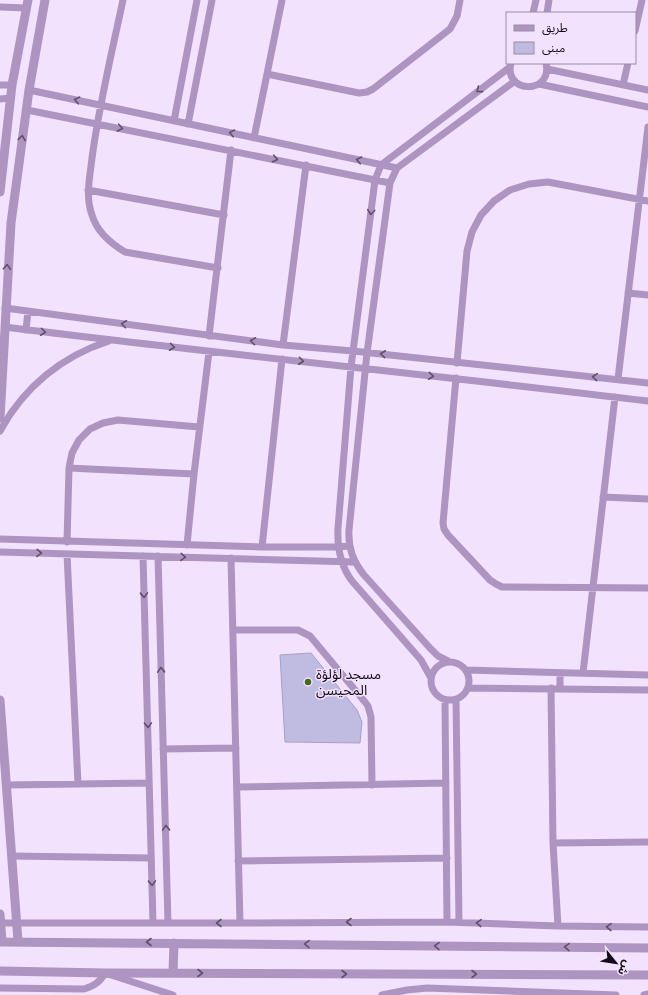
<svg xmlns="http://www.w3.org/2000/svg" width="648" height="995" viewBox="0 0 648 995" font-family="'IBM Plex Serif','Noto Sans Arabic',serif">
  <style>
    .building { fill: #c0bbe0; stroke: #a6a1c5 }
    .lines { fill: none; stroke-linecap: round; stroke-linejoin: round }
    .minor { stroke: #ae94c0; stroke-width: 7 }
    .tertiary { stroke: #ae94c0; stroke-width: 9 }
    .oneway { stroke: #60506c }
    .poi-dot { fill: #466820; stroke: #f2e2fe; stroke-width: 1.5 }
    .labels { text-anchor: middle; dominant-baseline: central; stroke-width: 3; stroke-linejoin: round; paint-order: stroke }
    .poi-label { font-size: 14px; fill: #130c18; stroke: #f2e2fe; text-anchor: start }
  </style>
  <rect width="100%" height="100%" fill="#f2e2fe"/>
  <path class="building" d="M311 653 357 710 362 722 360 743 285 742 280 655Z"/>
  <g class="lines">
    <path class="minor" d="M123 0C112 52 99 105 92 158 90 177 85 196 92 215 97 232 110 243 125 252L218 268
      M0 7 26 8
      M533 13 536 0
      M547 13 549 0
      M635 31 642 0
      M511 63C503 94 553 95 546 63
      M547 69 648 90
      M267 74 359 93 367 92 373 89 450 29 457 16 460 0
      M539 84 648 107
      M0 85H12
      M623 85 628 63
      M29 90 397 168
      M0 99 10 98
      M27 110 390 183
      M174 121 197 0
      M188 124 212 0
      M254 138 282 0
      M88 190 224 215
      M628 293 648 295
      M5 308 283 345 353 351 648 383
      M5 327C219 354 434 375 648 401
      M26 330 28 311
      M209 336 231 150
      M283 345 306 165
      M457 363 467 251 472 232 481 215 494 201 510 190 529 184 548 182 648 201
      M456 378 443 523 444 529 448 535 490 580 496 584 502 587 648 588
      M618 379 648 127
      M0 431C24 387 62 356 109 341
      M69 468 194 474
      M603 497 648 499
      M0 539 262 547H338L349 546
      M67 542 69 468 72 453 79 440 90 429 103 423 118 420 199 427
      M187 545 194 474 209 352
      M262 547 282 359
      M0 552 355 562
      M67 554 78 784
      M143 556 153 923
      M158 556 168 923
      M231 558 240 923
      M233 630H298L310 636 365 702 368 706 371 717 372 785
      M448 661 438 656 430 648 364 575C353 561 348 548 349 530L367 353 390 183 397 168 515 81
      M431 681a19 19 0 1 1 38 0a19 19 0 1 1-38 0Z
      M466 670 648 675
      M583 673 615 397
      M431 678 421 660 352 581C340 565 337 548 338 528L351 367 375 180 381 165 510 67
      M468 688 648 690
      M551 688 553 843 558 926
      M560 688V673
      M445 700 447 922
      M456 700 459 922
      M163 749 236 748
      M7 785 149 783
      M237 787 446 783
      M553 843 648 842
      M12 856 151 858
      M238 861 447 858
      M0 923H240L447 922 558 926 648 927
      M0 988 84 989C94 986 100 982 105 973L173 995
      M382 995 407 990 427 988 616 995
      M644 995 648 994"/>
    <path class="tertiary" d="M0 192 12 85 28 0
      M0 418 11 223 29 90 45 0
      M0 700 18 941
      M0 914 2 942
      M0 942 648 948
      M0 971 105 973 648 975
      M173 973 174 943"/>
  </g>
  <defs><path id="oneway-chevron" d="M-2-3.5L2.5 0L-2 3.5" fill="none" stroke-width="1.6" stroke-linecap="round" stroke-linejoin="round"/></defs>
  <g class="oneway">
    <use href="#oneway-chevron" transform="translate(479 90) rotate(143)"/>
    <use href="#oneway-chevron" transform="translate(77 100) rotate(-168)"/>
    <use href="#oneway-chevron" transform="translate(120 128) rotate(11)"/>
    <use href="#oneway-chevron" transform="translate(232 133) rotate(-168)"/>
    <use href="#oneway-chevron" transform="translate(22 138) rotate(-81)"/>
    <use href="#oneway-chevron" transform="translate(275 159) rotate(12)"/>
    <use href="#oneway-chevron" transform="translate(359 160) rotate(-168)"/>
    <use href="#oneway-chevron" transform="translate(371 212) rotate(97)"/>
    <use href="#oneway-chevron" transform="translate(7 267) rotate(-87)"/>
    <use href="#oneway-chevron" transform="translate(124 324) rotate(-172)"/>
    <use href="#oneway-chevron" transform="translate(43 332) rotate(7)"/>
    <use href="#oneway-chevron" transform="translate(253 341) rotate(-173)"/>
    <use href="#oneway-chevron" transform="translate(172 347) rotate(7)"/>
    <use href="#oneway-chevron" transform="translate(383 354) rotate(-174)"/>
    <use href="#oneway-chevron" transform="translate(301 361) rotate(6)"/>
    <use href="#oneway-chevron" transform="translate(431 376) rotate(6)"/>
    <use href="#oneway-chevron" transform="translate(595 377) rotate(-175)"/>
    <use href="#oneway-chevron" transform="translate(39 553) rotate(2)"/>
    <use href="#oneway-chevron" transform="translate(183 557) rotate(2)"/>
    <use href="#oneway-chevron" transform="translate(144 595) rotate(88)"/>
    <use href="#oneway-chevron" transform="translate(161 670) rotate(-92)"/>
    <use href="#oneway-chevron" transform="translate(148 725) rotate(88)"/>
    <use href="#oneway-chevron" transform="translate(166 828) rotate(-92)"/>
    <use href="#oneway-chevron" transform="translate(152 883) rotate(88)"/>
    <use href="#oneway-chevron" transform="translate(349 922) rotate(180)"/>
    <use href="#oneway-chevron" transform="translate(219 923) rotate(-180)"/>
    <use href="#oneway-chevron" transform="translate(479 923) rotate(-178)"/>
    <use href="#oneway-chevron" transform="translate(609 927) rotate(-179)"/>
    <use href="#oneway-chevron" transform="translate(149 942) rotate(-180)"/>
    <use href="#oneway-chevron" transform="translate(307 944) rotate(-179)"/>
    <use href="#oneway-chevron" transform="translate(437 946) rotate(-179)"/>
    <use href="#oneway-chevron" transform="translate(567 947) rotate(-179)"/>
    <use href="#oneway-chevron" transform="translate(200 973)"/>
    <use href="#oneway-chevron" transform="translate(344 974)"/>
    <use href="#oneway-chevron" transform="translate(474 974)"/>
  </g>
  <circle class="poi-dot" cx="308" cy="682" r="4"/>
  <g class="labels">
    <g class="poi-label">
      <text x="316" y="674">مسجد لؤلؤة<tspan x="316" dy="16">المحيسن</tspan></text>
    </g>
  </g>
  <rect x="506" y="12" width="130" height="52" fill="#f2e2fe" stroke="#998ca2"/>
  <rect x="514" y="25" width="20" height="6" fill="#ae94c0" stroke="#998ca2"/>
  <text x="542" y="32" font-size="12" fill="#130c18">طريق</text>
  <rect x="514" y="42" width="20" height="12" fill="#c0bbe0" stroke="#998ca2"/>
  <text x="542" y="52" font-size="12" fill="#130c18">مبنى</text>
  <g transform="translate(616 963) rotate(120)" stroke="#f2e2fe" stroke-width="3" paint-order="stroke">
  <path d="M0-3L7 15L0 10L-7 15Z" fill="#130c18"/>
  <text y="-6" font-size="11" font-weight="bold" text-anchor="middle" fill="#130c18">ش</text>
  </g>
</svg>
